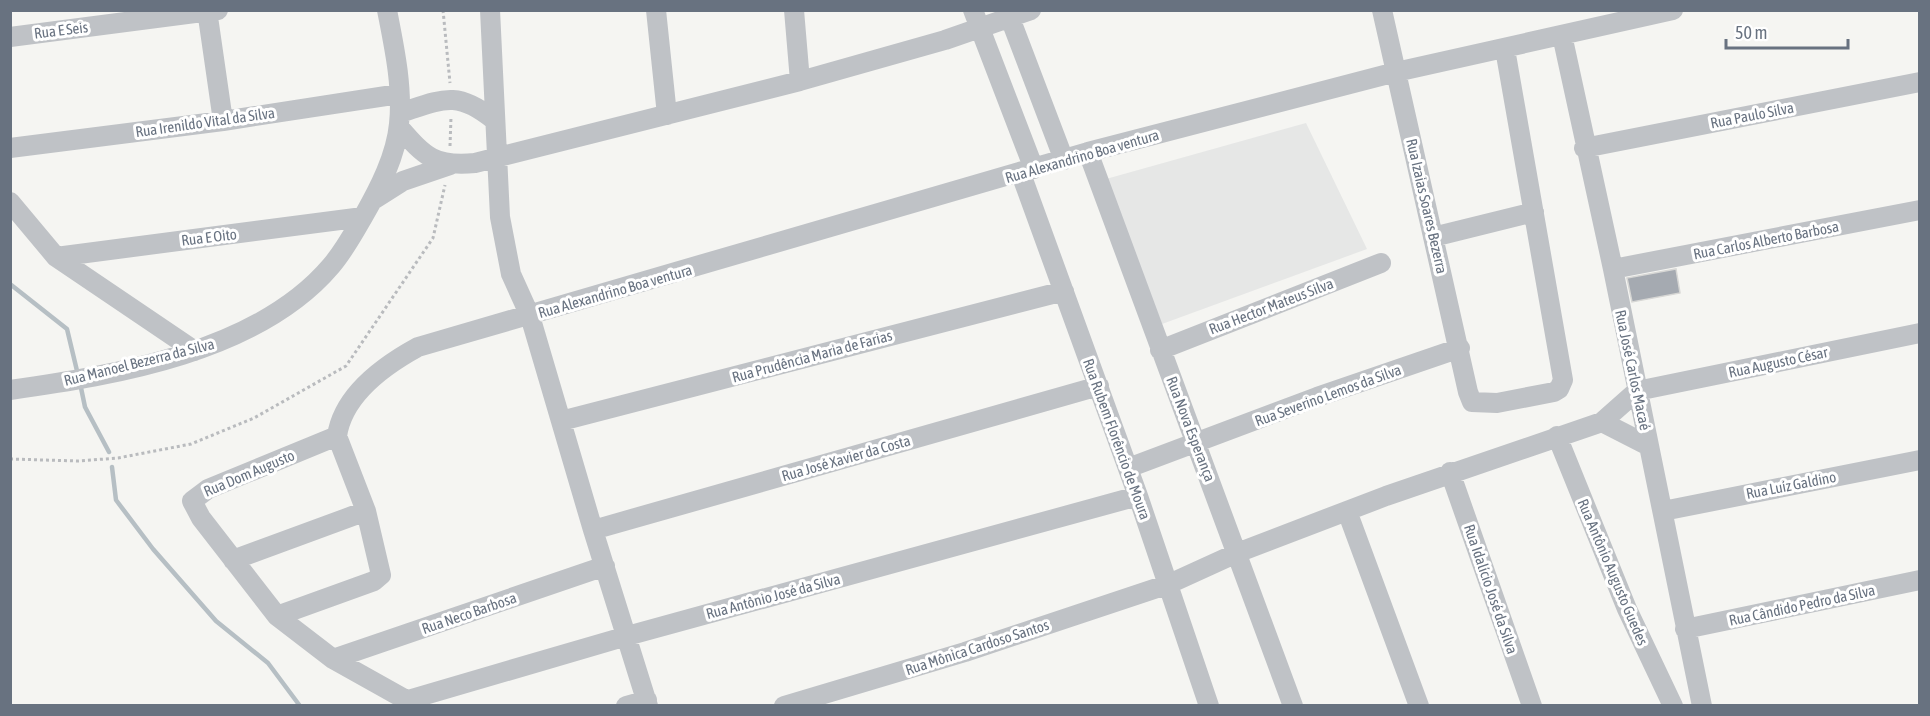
<svg xmlns="http://www.w3.org/2000/svg" width="1930" height="716" viewBox="0 0 1930 716" font-family="'Asap Condensed',sans-serif">
  <style>
    .built { fill: #e6e7e6 }
    .lines { fill: none; stroke-linecap: round; stroke-linejoin: round }
    .stream { stroke: #b6bfc4; stroke-width: 4.5 }
    .building { fill: #a5aab1; stroke: #d7d7d5; stroke-width: 1.5 }
    .path { stroke: #b9bbbe; stroke-width: 3; stroke-dasharray: 3 3; stroke-linecap: butt }
    .minor { stroke: #bfc2c6; stroke-width: 20 }
    .labels { text-anchor: middle; dominant-baseline: central; stroke-width: 6; stroke-linejoin: round; paint-order: stroke }
    .street-label { font-size: 15px; fill: #687280; stroke: #fff }
  </style>
  <rect width="100%" height="100%" fill="#f5f5f2"/>
  <path class="built" d="M1306 123 1367 249 1162 324 1106 179Z"/>
  <g class="lines">
    <path class="stream" d="M10 284 67 329 78 375
      M80 383 85 407 109 452
      M112 467 116 500 153 549 216 621 268 663 300 706"/>
  </g>
  <path class="building" d="M1676 269 1680 293 1632 302 1627 278Z"/>
  <g class="lines">
    <path class="path" d="M443 10 450 83
      M450 146 451 117
      M10 459 78 461 118 458 191 444 254 418 346 366 433 238 445 185"/>
    <path class="minor" d="M207 10 223 121
      M490 10 500 217 511 274 530 316 593 530 648 706
      M656 10 667 115
      M794 10 800 81
      M973 10 1034 169
      M1007 10 1064 160
      M1382 10 1468 392 1472 402 1497 403 1554 392 1559 389 1563 380 1505 49
      M1562 35 1613 269 1702 706
      M10 37 218 10
      M400 113C443 99 457 90 494 120
      M399 127C425 157 435 167 475 163L800 81 945 40 1031 10
      M10 148 223 121 399 94
      M1584 148 1920 82
      M1088 152 1293 706
      M1021 174 1138 496 1209 706
      M373 200 403 181 450 165
      M10 202 56 257 195 351
      M1433 237 1534 212
      M56 257 363 217
      M1613 269 1920 210
      M1160 350 1381 263
      M10 390C116 375 258 352 331 266 344 251 353 234 363 217 379 189 396 156 399 124 403 87 394 46 387 10
      M561 421 1064 291
      M1602 422 1649 446
      M1557 436 1627 609 1673 706
      M1128 468 1317 397 1460 348
      M1450 472 1532 706
      M1347 511 1419 706
      M1663 511 1920 460
      M593 530 1099 386
      M233 560 366 511
      M277 616 374 581 381 575 366 511 337 436
      M1685 629 1920 580
      M333 659 605 566
      M408 700 627 636 1138 496
      M417 706 333 659 277 616 201 518 192 501 208 489 337 436C343 395 385 365 418 347L1088 152 1396 72 1673 10
      M626 706 647 700
      M784 706 965 652 1169 584 1237 553 1386 496 1602 422 1637 391 1920 333"/>
  </g>
  <g class="labels">
    <g class="street-label">
      <text transform="translate(61 30) rotate(-7)">Rua E Seis</text>
      <text transform="translate(1752 115) rotate(-11)">Rua Paulo Silva</text>
      <text transform="translate(205 122) rotate(-8)">Rua Irenildo Vital da Silva</text>
      <text transform="translate(1082 156) rotate(-16)">Rua Alexandrino Boa ventura</text>
      <text transform="translate(1427 206) rotate(77)">Rua Izaias Soares Bezerra</text>
      <text transform="translate(209 237) rotate(-7)">Rua E Oito</text>
      <text transform="translate(1766 240) rotate(-11)">Rua Carlos Alberto Barbosa</text>
      <text transform="translate(615 291) rotate(-16)">Rua Alexandrino Boa ventura</text>
      <text transform="translate(1271 306) rotate(-21)">Rua Hector Mateus Silva</text>
      <text transform="translate(812 356) rotate(-15)">Rua Prudência Maria de Farias</text>
      <text transform="translate(139 362) rotate(-14)">Rua Manoel Bezerra da Silva</text>
      <text transform="translate(1778 362) rotate(-12)">Rua Augusto César</text>
      <text transform="translate(1633 370) rotate(78)">Rua José Carlos Macaé</text>
      <text transform="translate(1328 395) rotate(-20)">Rua Severino Lemos da Silva</text>
      <text transform="translate(1191 429) rotate(69)">Rua Nova Esperança</text>
      <text transform="translate(1117 439) rotate(70)">Rua Rubem Florêncio de Moura</text>
      <text transform="translate(846 458) rotate(-16)">Rua José Xavier da Costa</text>
      <text transform="translate(249 473) rotate(-23)">Rua Dom Augusto</text>
      <text transform="translate(1791 485) rotate(-11)">Rua Luíz Galdino</text>
      <text transform="translate(1613 572) rotate(67)">Rua Antônio Augusto Guedes</text>
      <text transform="translate(1491 589) rotate(71)">Rua Idalício José da Silva</text>
      <text transform="translate(773 596) rotate(-15)">Rua Antônio José da Silva</text>
      <text transform="translate(1802 605) rotate(-12)">Rua Cândido Pedro da Silva</text>
      <text transform="translate(469 613) rotate(-19)">Rua Neco Barbosa</text>
      <text transform="translate(977 647) rotate(-18)">Rua Mônica Cardoso Santos</text>
    </g>
  </g>
  <rect width="1930" height="716" fill="none" stroke="#687280" stroke-width="24"/>
  <path d="M1726 39v9h122v-9" fill="none" stroke="#687280" stroke-width="3"/>
  <text x="1735" y="39" font-size="18" fill="#687280" stroke="#ffffff" stroke-width="4.5" paint-order="stroke">50 m</text>
</svg>
